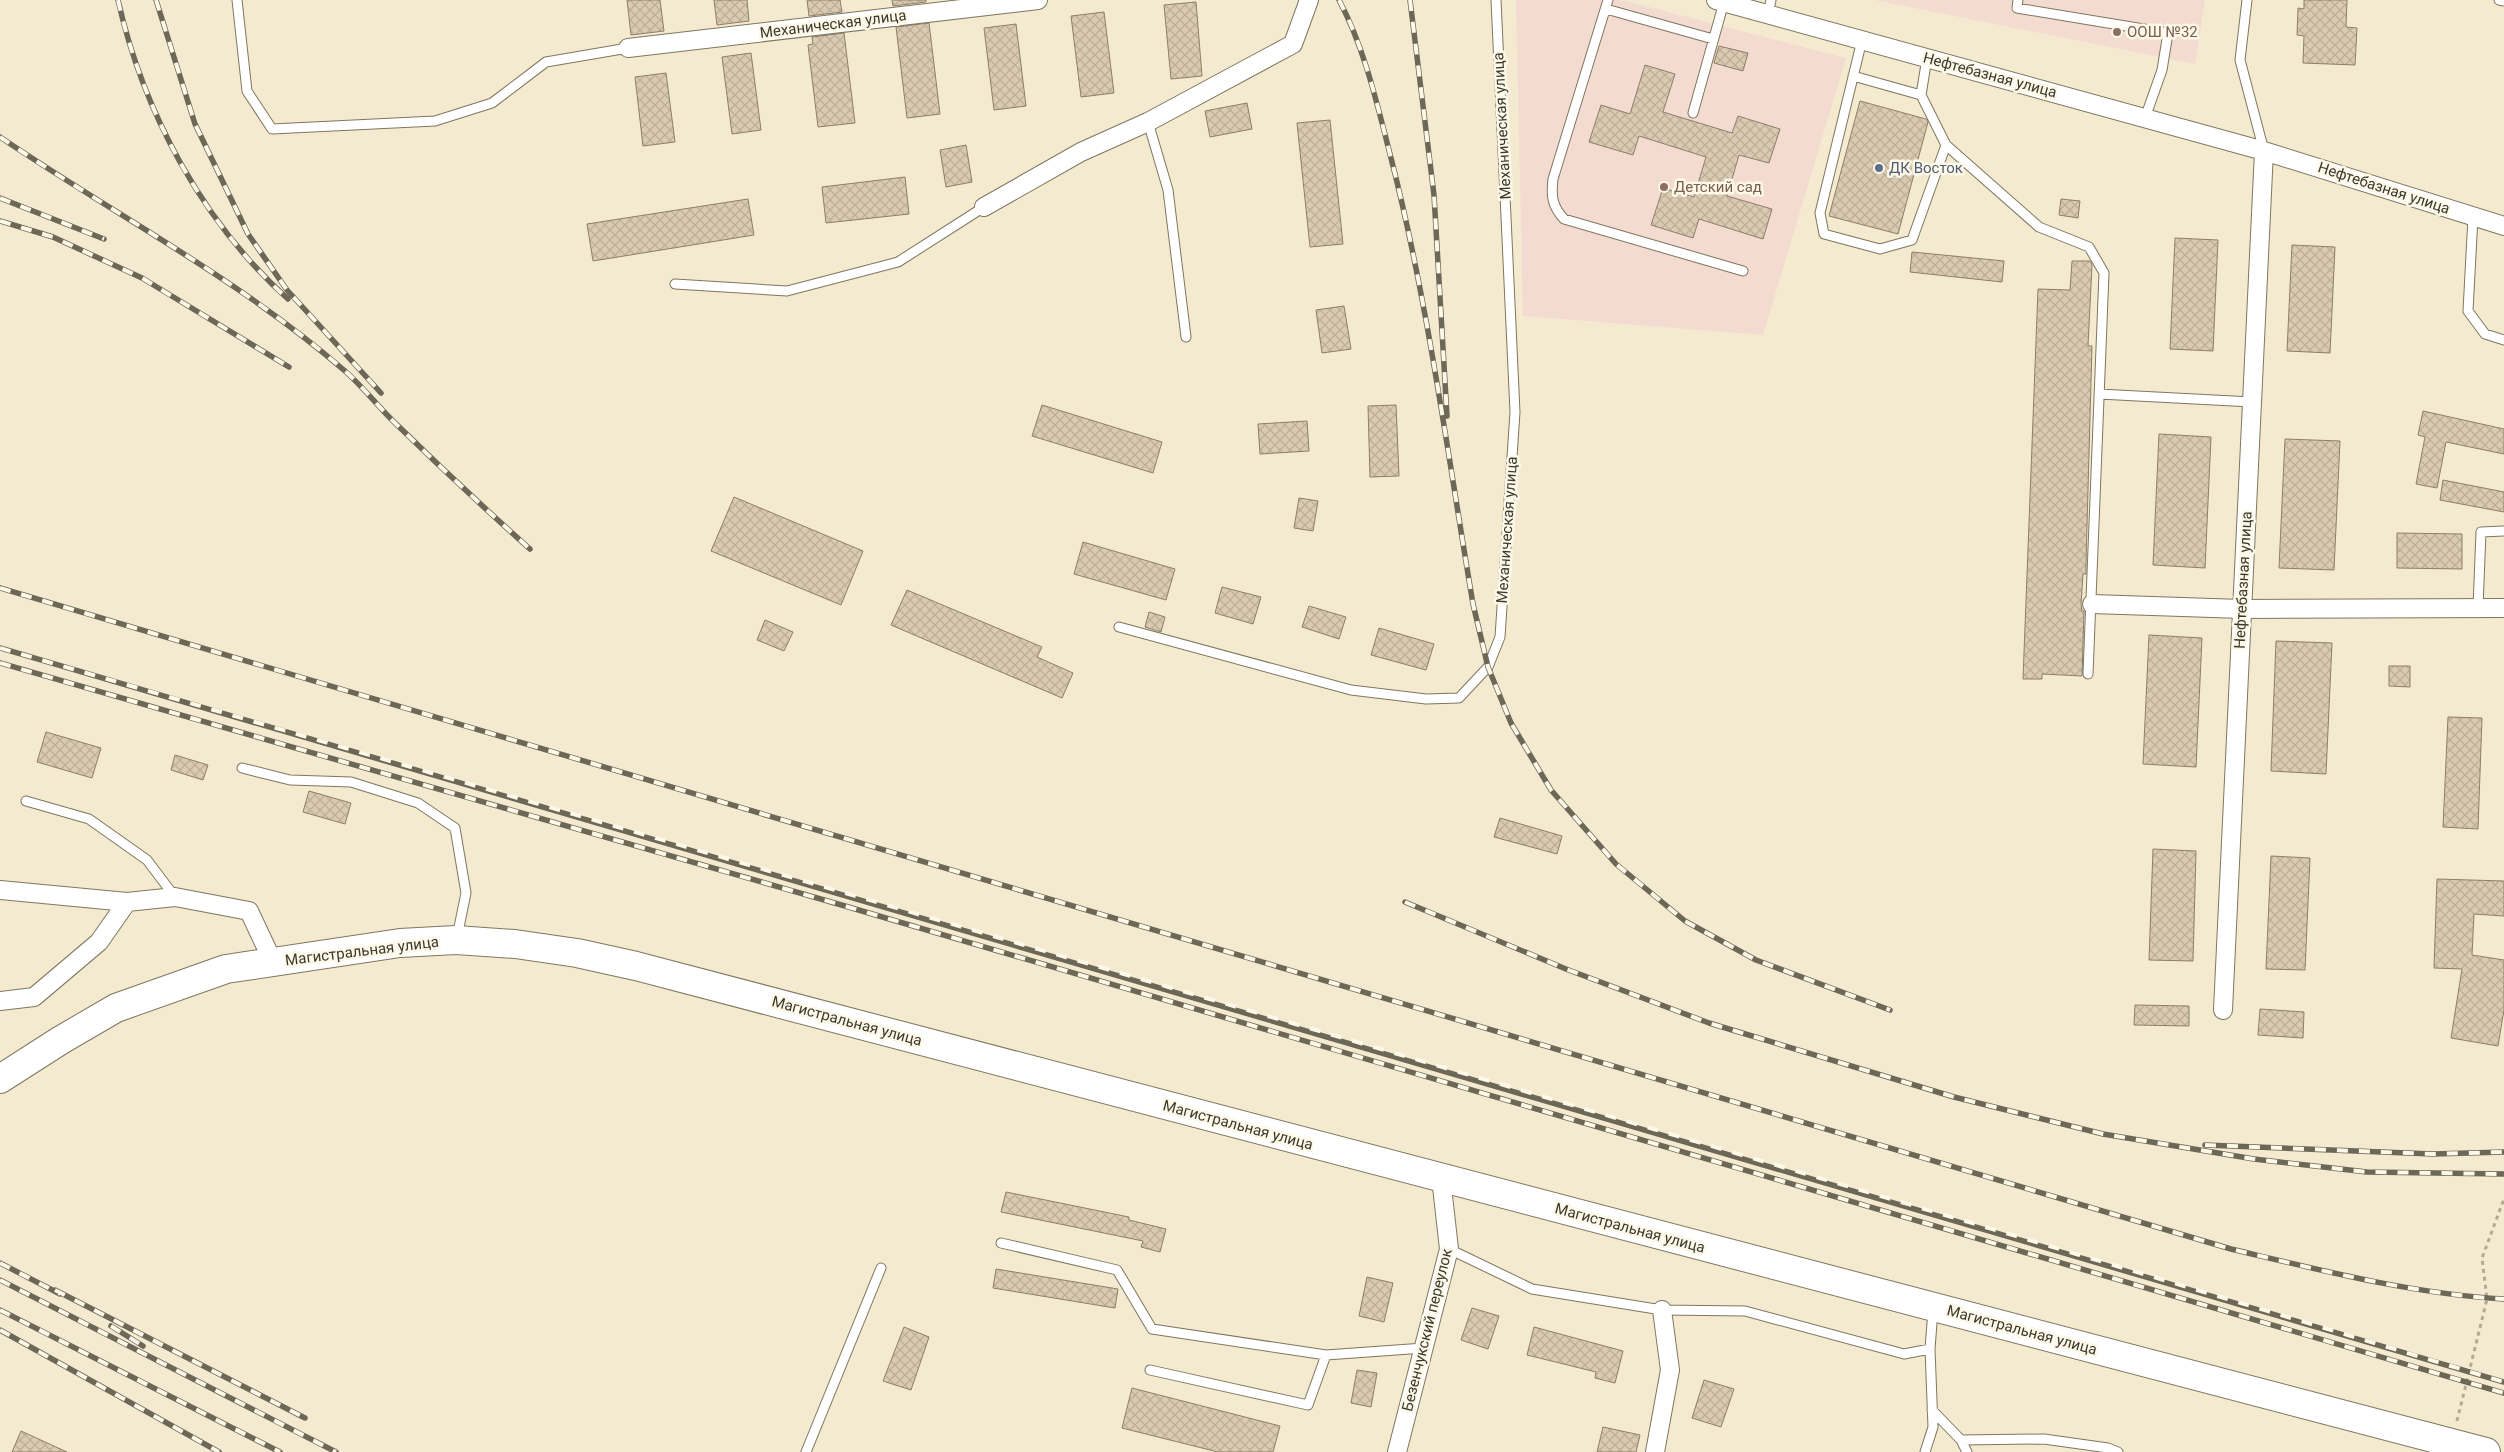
<svg xmlns="http://www.w3.org/2000/svg" width="2504" height="1452" viewBox="0 0 2504 1452" font-family="Roboto,sans-serif">
  <style>
    .education { fill: #f4dbd2 }
    .building { fill: url(#building-cross-hatch); stroke: #8d7e69 }
    .lines { fill: none; stroke-linecap: round; stroke-linejoin: round }
    .service-casing { stroke: #7e765e; stroke-width: 11 }
    .minor-casing { stroke: #7e765e; stroke-width: 20 }
    .primary-casing { stroke: #7e765e; stroke-width: 30 }
    .path { stroke: #b2aa95; stroke-width: 3; stroke-dasharray: 4 4; stroke-linecap: butt }
    .service { stroke: #fff; stroke-width: 9 }
    .minor { stroke: #fff; stroke-width: 18 }
    .primary { stroke: #fff; stroke-width: 28 }
    .rail-casing { stroke: #6d6758; stroke-width: 5.5 }
    .rail { stroke: #fef8e8; stroke-width: 4; stroke-dasharray: 11; stroke-linecap: butt }
    .education-dot { fill: #8d6e63; stroke: #fef8e8; stroke-width: 2 }
    .service-dot { fill: #5c6f8a; stroke: #fef8e8; stroke-width: 2 }
    .labels { text-anchor: middle; dominant-baseline: central; stroke-width: 5; stroke-linejoin: round; paint-order: stroke }
    .street-label { font-size: 15px; fill: #3c382d; stroke: #fef8e8 }
    .education-label { font-size: 15px; fill: #785e54; stroke: #fef8e8; text-anchor: start }
    .service-label { font-size: 15px; fill: #4e5e75; stroke: #fef8e8; text-anchor: start }
  </style>
  <defs>
    <pattern id="building-cross-hatch" width="8" height="8" patternUnits="userSpaceOnUse" patternTransform="scale(1.25)"><rect width="8" height="8" fill="#dacab2"/><path d="M0 0l8 8M0 8l8-8" fill="none" stroke="#bcae99"/></pattern>
  </defs>
  <rect width="100%" height="100%" fill="#f4ead0"/>
  <path class="education" d="M1516 0H1622L1846 58 1763 335 1523 316Z
    M1874 0H2205L2195 64Z"/>
  <path class="building" d="M627 0H660L664 31 631 35Z
    M714 0H747L749 21 717 25Z
    M807 0H840L842 12 809 16Z
    M892 0H926V2L893 6Z
    M2304 0H2347L2346 27 2357 28 2355 65 2303 63 2304 36 2297 35 2298 8 2304 9Z
    M1196 2 1202 76 1171 79 1164 5Z
    M1104 12 1114 93 1081 97 1071 16Z
    M929 23 940 114 907 118 896 27Z
    M1016 24 1026 106 994 110 984 28Z
    M844 33 855 123 818 127 808 45 813 44 812 37Z
    M1719 46 1748 53 1743 71 1714 63Z
    M751 53 761 130 732 134 722 57Z
    M1645 65 1675 74 1663 112 1732 133 1738 116 1780 129 1769 163 1739 155 1727 196 1772 209 1763 239 1699 219 1693 238 1651 225 1663 188 1694 197 1706 157 1639 136 1633 155 1589 142 1601 105 1630 114Z
    M666 73 675 142 643 146 635 77Z
    M1860 101 1926 119 1928 122 1898 234 1829 216Z
    M1247 103 1252 129 1210 137 1205 111Z
    M1330 120 1343 244 1310 247 1297 123Z
    M966 145 972 182 946 187 940 150Z
    M905 177 909 214 826 223 822 187Z
    M748 199 754 235 593 261 587 224Z
    M2061 199 2080 201 2078 218 2059 215Z
    M2175 238 2218 240 2213 351 2170 349Z
    M2292 245 2335 247 2330 353 2287 351Z
    M1912 252 2004 261 2002 282 1910 272Z
    M2072 261H2090L2092 265 2088 346H2092L2086 562V574H2083L2081 604 2082 611H2084L2082 676 2042 674V679H2023L2038 289 2070 290Z
    M1344 306 1351 349 1322 353 1316 310Z
    M1042 405 1162 442 1153 473 1032 436Z
    M1396 405 1399 476 1370 477 1368 406Z
    M2423 411 2504 429V454L2446 442 2437 488 2416 484 2425 437 2418 435Z
    M1307 421 1309 451 1260 454 1258 424Z
    M2159 434 2211 437 2205 568 2153 565Z
    M2285 439 2340 441 2334 570 2279 568Z
    M2443 480 2504 492V512L2440 500Z
    M734 497 863 551 841 605 711 551Z
    M1299 498 1318 501 1313 531 1294 528Z
    M2397 533 2462 534V569L2397 568Z
    M1083 542 1175 569 1166 600 1074 574Z
    M1222 587 1261 597 1253 624 1215 613Z
    M907 590 1042 647 1037 657 1073 673 1062 698 891 625Z
    M1309 606 1346 617 1339 639 1302 627Z
    M1149 612 1165 617 1161 632 1145 627Z
    M765 620 793 632 784 651 757 640Z
    M1379 628 1434 644 1426 670 1371 655Z
    M2149 635 2202 638 2196 767 2143 764Z
    M2276 641 2332 643 2326 774 2271 771Z
    M2389 666H2410V687L2389 686Z
    M2448 717 2482 718 2478 829 2443 827Z
    M46 732 101 748 92 778 37 762Z
    M175 755 208 765 203 780 171 770Z
    M309 791 351 803 345 824 303 812Z
    M1500 818 1562 836 1557 854 1494 837Z
    M2153 849 2196 851 2193 961 2149 960Z
    M2271 856 2310 858 2305 970 2266 969Z
    M2437 879 2504 881V916L2474 914 2472 955 2504 960V1010L2498 1046 2451 1038 2462 969 2434 968Z
    M2135 1005 2189 1006V1026L2134 1025Z
    M2260 1009 2304 1012 2303 1038 2258 1035Z
    M1006 1192 1129 1217V1220L1166 1229 1160 1252 1141 1247 1143 1241 1001 1212Z
    M996 1269 1118 1289 1115 1308 993 1288Z
    M1367 1277 1393 1283 1384 1322 1359 1316Z
    M1472 1308 1499 1316 1488 1349 1461 1340Z
    M904 1327 929 1337 911 1390 883 1381Z
    M1534 1327 1623 1351 1615 1383 1595 1378 1596 1372 1527 1355Z
    M1357 1370 1377 1373 1371 1407 1351 1403Z
    M1704 1380 1734 1389 1721 1427 1692 1418Z
    M1132 1388 1280 1426 1273 1452H1218L1122 1428Z
    M1603 1427 1640 1435 1636 1452H1597Z
    M21 1431 67 1452H12Z"/>
  <g class="lines">
    <g class="service-casing">
      <path id="service" d="M237 0 247 91 272 129 435 121 492 103 546 62 628 48
        M1608 0 1553 179C1551 196 1552 206 1564 219L1743 271
        M2018 0 2017 8 2168 33 2162 70 2145 118
        M2247 0 2240 60 2264 151
        M2499 0 2504 1
        M1606 9 1713 39
        M1768 14 1771 0
        M1862 40 1820 213 1824 234 1880 249 1912 240 1946 145
        M1927 58 1921 95 1946 145 2039 227 2089 247 2104 273 2088 674
        M1853 76 1921 95
        M1693 113 1724 2
        M1148 122 1168 190 1186 337
        M2473 217 2468 311 2485 334 2504 340
        M675 284 787 291 898 262 984 207
        M2099 394 2252 402
        M2478 607 2481 532 2504 531
        M1119 627 1351 690 1426 699 1459 698 1488 667 1500 637 1515 412 1496 0
        M242 768 290 780 351 782 418 803 455 828 466 893 457 937
        M26 801 89 819 147 860 175 897
        M1001 1243 1117 1270 1152 1329 1326 1355 1424 1348
        M1449 1249 1532 1289 1662 1310 1745 1311 1904 1354 1930 1349 1933 1310
        M1150 1370 1308 1405 1326 1355
        M1932 1410 1961 1440 2044 1439 2108 1448 2118 1452
        M1961 1440 1967 1452
        M806 1452 881 1268
        M1925 1452 1933 1427 1930 1349"/>
    </g>
    <g class="minor-casing">
      <path id="minor" d="M1716 0 2264 151 2504 226
        M628 48 1038 0
        M984 207 1081 152 1148 122 1293 44 1309 0
        M2092 604 2242 609 2504 608
        M0 890 127 902 175 897 249 911 273 962
        M0 1001 34 997 99 942 127 902
        M2223 1010 2264 151
        M1397 1452 1449 1249 1441 1178
        M1655 1452 1670 1370 1662 1310"/>
    </g>
    <g class="primary-casing">
      <path id="primary" d="M0 1079 61 1040 116 1008 226 969 400 943 456 940 515 944 577 953 636 966 2486 1452"/>
    </g>
    <path class="path" d="M2457 1421 2487 1299 2482 1258 2504 1199"/>
    <use href="#service" class="service"/>
    <use href="#minor" class="minor"/>
    <use href="#primary" class="primary"/>
    <g class="rail-casing">
      <path id="rail" d="M118 0C143 111 202 222 288 299
        M156 0 195 124 248 234 287 290 381 393
        M1339 0C1365 49 1377 104 1391 158 1428 302 1448 457 1473 604L1488 667 1511 723 1551 790 1616 864 1685 921 1756 960 1890 1010
        M1410 0 1434 195 1447 416
        M0 137C115 215 239 279 345 371 362 386 376 404 392 420 437 464 483 507 530 549
        M0 198 104 239
        M0 221 53 237 142 278 289 367
        M0 588 2231 1249C2320 1270 2412 1294 2504 1299
        M0 648C835 890 1671 1131 2504 1382
        M0 663 845 906 2504 1393
        M1405 902 1566 969 1709 1023 1954 1097 2103 1134 2254 1159 2367 1172 2504 1174
        M2205 1145 2433 1154 2504 1152
        M0 1263 60 1294
        M0 1280 336 1452
        M55 1290 305 1418
        M0 1310 280 1452
        M111 1326 143 1346
        M0 1330 219 1452"/>
    </g>
    <use href="#rail" class="rail"/>
  </g>
  <g class="education-dot">
    <circle cx="2117" cy="32" r="5"/>
    <circle cx="1664" cy="187" r="5"/>
  </g>
  <circle class="service-dot" cx="1879" cy="168" r="5"/>
  <g class="labels">
    <g class="street-label">
      <text transform="translate(833 24) rotate(-7)">Механическая улица</text>
      <text transform="translate(1990 75) rotate(15)">Нефтебазная улица</text>
      <text transform="translate(1502 126) rotate(-93)">Механическая улица</text>
      <text transform="translate(2384 188) rotate(18)">Нефтебазная улица</text>
      <text transform="translate(1507 530) rotate(-86)">Механическая улица</text>
      <text transform="translate(2243 580) rotate(-87)">Нефтебазная улица</text>
      <text transform="translate(362 951) rotate(-7)">Магистральная улица</text>
      <text transform="translate(847 1021) rotate(15)">Магистральная улица</text>
      <text transform="translate(1238 1125) rotate(15)">Магистральная улица</text>
      <text transform="translate(1630 1228) rotate(15)">Магистральная улица</text>
      <text transform="translate(1427 1330) rotate(-76)">Безенчукский переулок</text>
      <text transform="translate(2022 1330) rotate(15)">Магистральная улица</text>
    </g>
    <g class="education-label">
      <text x="2127" y="32">ООШ №32</text>
      <text x="1674" y="187">Детский сад</text>
    </g>
    <g class="service-label">
      <text x="1889" y="168">ДК Восток</text>
    </g>
  </g>
</svg>
